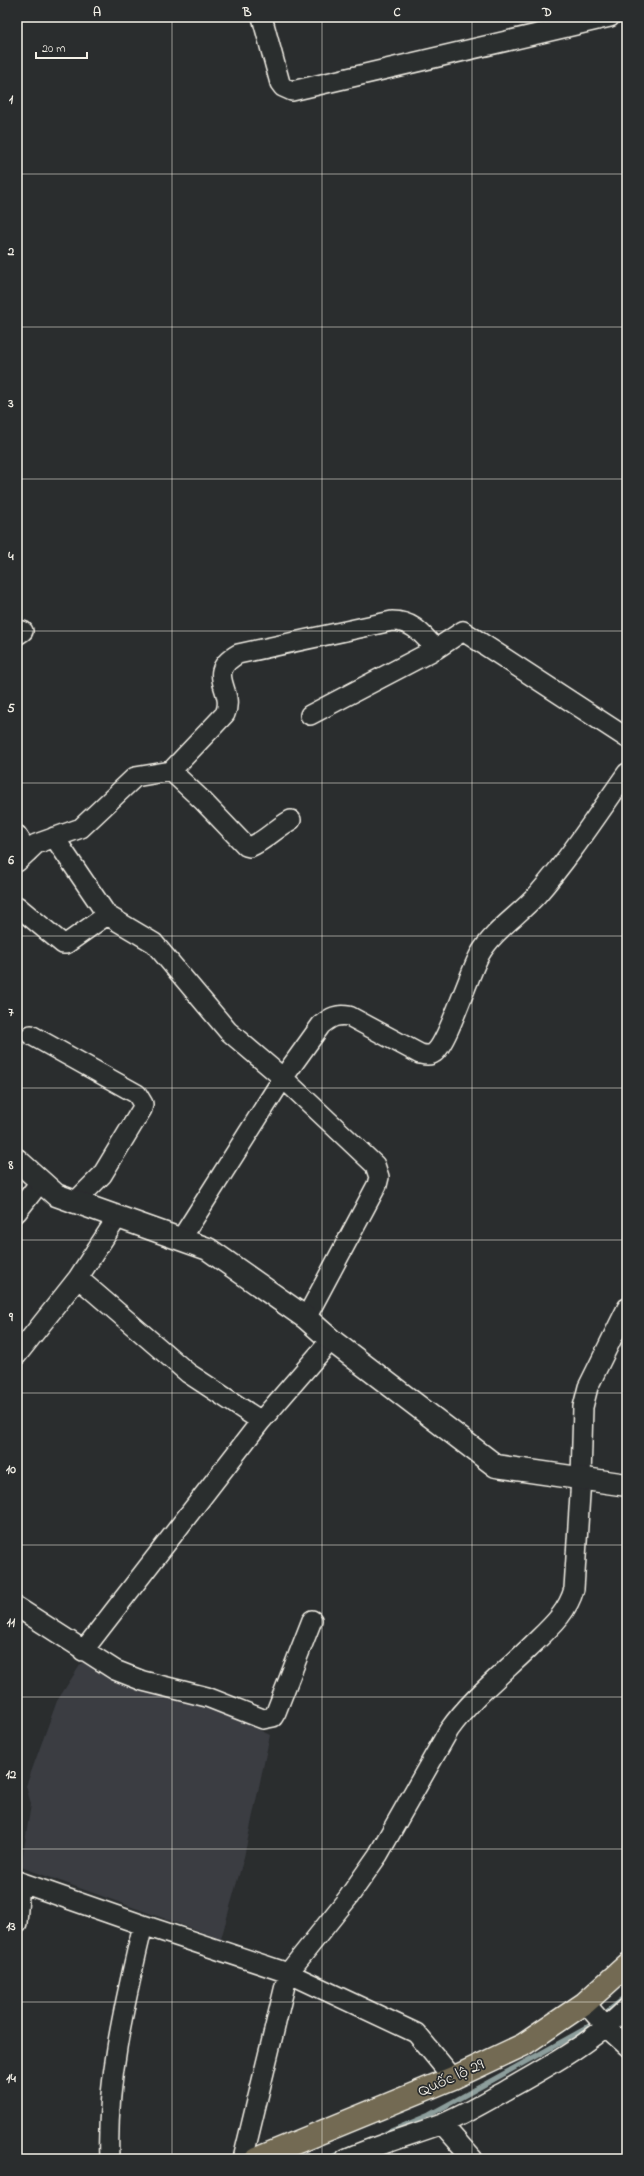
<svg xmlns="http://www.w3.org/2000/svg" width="644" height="2176" viewBox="0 0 644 2176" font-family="'Indie Flower',sans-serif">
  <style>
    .built { fill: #3a3c42 }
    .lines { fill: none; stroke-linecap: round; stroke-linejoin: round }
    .stream { stroke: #8d9e9c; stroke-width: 5 }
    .minor-casing { stroke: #f4f1e8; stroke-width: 22 }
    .tertiary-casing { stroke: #f4f1e8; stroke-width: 25 }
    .trunk-casing { stroke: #f4f1e8; stroke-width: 25 }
    .minor { stroke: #2a2d2e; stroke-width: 19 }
    .tertiary { stroke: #2a2d2e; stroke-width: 22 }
    .trunk { stroke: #736b52; stroke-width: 22 }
    .grid { fill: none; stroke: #f4f1e8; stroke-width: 1; stroke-opacity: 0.55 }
    .labels { text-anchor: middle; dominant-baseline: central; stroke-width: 3.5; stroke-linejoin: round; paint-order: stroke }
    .street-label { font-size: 17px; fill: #f4f1e8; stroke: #2a2d2e }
    .neatline { fill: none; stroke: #f4f1e8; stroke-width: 1.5 }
    .grid-label { font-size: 13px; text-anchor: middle; font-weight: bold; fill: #f4f1e8 }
  </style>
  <rect width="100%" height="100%" fill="#2a2d2e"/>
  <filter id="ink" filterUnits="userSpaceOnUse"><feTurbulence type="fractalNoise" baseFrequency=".025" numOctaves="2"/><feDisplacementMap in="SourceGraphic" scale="8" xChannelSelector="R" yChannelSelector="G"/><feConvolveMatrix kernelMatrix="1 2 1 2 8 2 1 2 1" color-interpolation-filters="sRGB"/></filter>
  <g filter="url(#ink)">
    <path class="built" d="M84 1659 132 1688 166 1694 207 1705 270 1735 244 1857 221 1939 21 1867 31 1804 26 1786 57 1701Z"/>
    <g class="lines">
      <path class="stream" d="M602 2016 627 1996
        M386 2133 429 2115 583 2030 596 2021
        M327 2159 342 2152"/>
      <g class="minor-casing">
        <path id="minor" d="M262 17 280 83 283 87 292 91 610 17
          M17 635 23 631
          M310 715 436 649 463 631 627 738
          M171 771 202 800 246 846 250 847C265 841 276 828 291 820
          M17 835 28 852
          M54 837 107 915 154 943 228 1031 283 1078 375 1165 379 1177 377 1185 306 1318
          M17 862 36 844 81 828 135 777 171 771 225 714C236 690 203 674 238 654L392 621C413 621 422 634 436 649
          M17 906 63 944H66L107 915
          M31 1035 137 1094 143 1104 142 1109 102 1175 74 1203
          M17 1212 41 1181
          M181 1239 283 1078 321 1025C331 1017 337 1014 349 1016L420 1054C425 1055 430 1056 434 1053 448 1043 469 973 480 954 492 932 520 914 537 895 570 857 598 814 627 773
          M78 1278 188 1373 261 1421
          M17 1355 78 1278 117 1218
          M17 1607 115 1670 143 1681 207 1697 263 1719 273 1717 276 1712 312 1620
          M83 1651 261 1421 331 1340
          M17 1881 143 1925 288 1973 416 2033 453 2078
          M17 1923 20 1882
          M585 2003 607 2028 627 2046
          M442 2124 473 2159
          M109 2159C106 2079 125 2002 143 1925
          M243 2159 288 1973 348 1898 378 1855 449 1730C471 1699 501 1675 528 1649 546 1631 567 1615 574 1589L581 1478 583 1407 588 1387 627 1308
          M345 2159C376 2145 409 2136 442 2124 466 2114 489 2100 512 2087 553 2064 593 2041 627 2008"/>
      </g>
      <g class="tertiary-casing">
        <path id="tertiary" d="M17 1160 56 1195 208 1249 306 1318 331 1340 496 1466 627 1485"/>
      </g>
      <g class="trunk-casing">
        <path id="trunk" d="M256 2159 453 2078 523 2045 585 2003 627 1965"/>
      </g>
      <use href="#minor" class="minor"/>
      <use href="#tertiary" class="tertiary"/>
      <use href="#trunk" class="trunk"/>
    </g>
  </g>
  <path class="grid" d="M172 17V2159M322 17V2159M472 17V2159M17 174H627M17 327H627M17 479H627M17 631H627M17 783H627M17 936H627M17 1088H627M17 1240H627M17 1393H627M17 1545H627M17 1697H627M17 1849H627M17 2002H627"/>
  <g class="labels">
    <g class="street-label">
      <text transform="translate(451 2078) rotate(-24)">Quốc lộ 29</text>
    </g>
  </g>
  <rect width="644" height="2176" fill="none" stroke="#2a2d2e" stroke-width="44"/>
  <path d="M36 52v6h51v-6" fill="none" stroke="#f4f1e8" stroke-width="2"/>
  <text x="42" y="52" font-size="12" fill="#f4f1e8" stroke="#2a2d2e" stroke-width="3" paint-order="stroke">20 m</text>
  <rect x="22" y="22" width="600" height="2132" class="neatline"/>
  <g class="grid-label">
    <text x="97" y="16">A</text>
    <text x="247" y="16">B</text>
    <text x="397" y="16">C</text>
    <text x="547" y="16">D</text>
    <text x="11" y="103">1</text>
    <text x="11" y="255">2</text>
    <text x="11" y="407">3</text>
    <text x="11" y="560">4</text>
    <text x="11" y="712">5</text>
    <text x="11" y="864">6</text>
    <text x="11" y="1016">7</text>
    <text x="11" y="1169">8</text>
    <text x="11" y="1321">9</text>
    <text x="11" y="1473">10</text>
    <text x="11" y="1626">11</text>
    <text x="11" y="1778">12</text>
    <text x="11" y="1930">13</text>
    <text x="11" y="2082">14</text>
  </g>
</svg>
